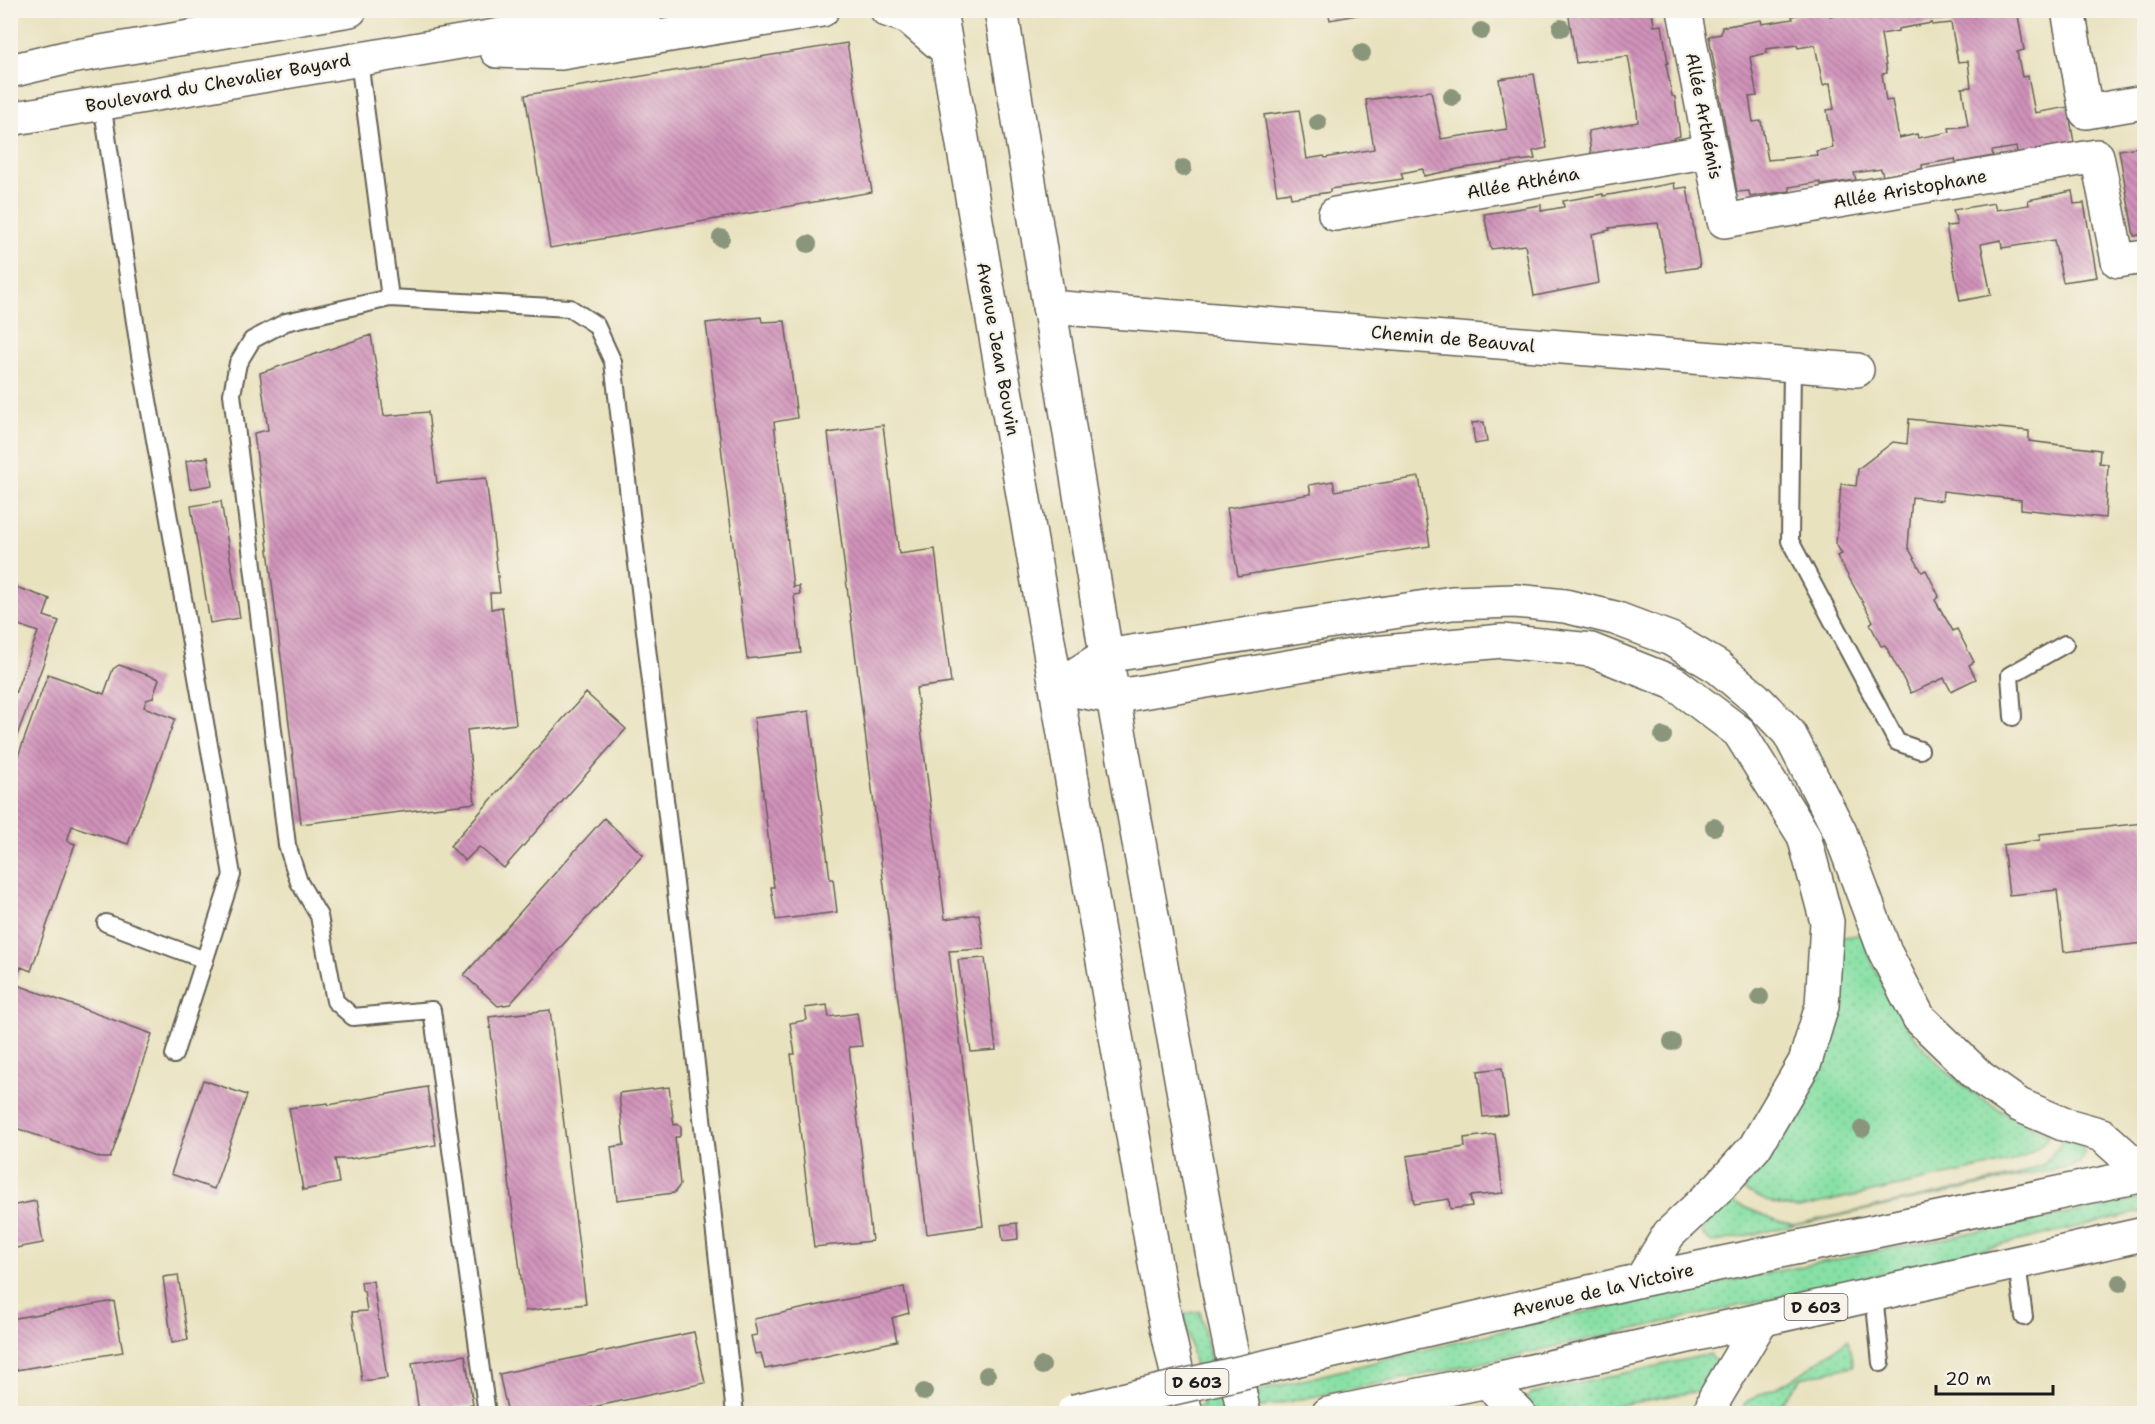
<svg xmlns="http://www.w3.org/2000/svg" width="2155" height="1424" viewBox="0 0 2155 1424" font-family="'Shantell Sans',sans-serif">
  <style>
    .grass { fill: url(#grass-dots); stroke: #527e60; stroke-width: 1.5 }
    .building { fill: url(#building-back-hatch); fill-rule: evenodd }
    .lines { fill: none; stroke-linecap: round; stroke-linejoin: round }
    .lane-casing { stroke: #646155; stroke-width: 20 }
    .street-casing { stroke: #646155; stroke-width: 36 }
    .secondary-casing { stroke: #646155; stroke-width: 36 }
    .primary-casing { stroke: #646155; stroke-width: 36 }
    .lane { stroke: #fff; stroke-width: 16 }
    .street { stroke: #fff; stroke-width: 33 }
    .secondary { stroke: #fff; stroke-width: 33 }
    .primary { stroke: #fff; stroke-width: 33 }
    .primary-bridge-casing { stroke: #646155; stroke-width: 36; stroke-linecap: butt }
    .primary-bridge { stroke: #fff; stroke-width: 33 }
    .tree { fill: #8a967c }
    .labels { text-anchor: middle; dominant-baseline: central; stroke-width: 4.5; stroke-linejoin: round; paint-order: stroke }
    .shield { fill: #f7f3e8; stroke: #5e5c59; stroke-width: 1.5 }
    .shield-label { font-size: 16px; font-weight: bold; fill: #1c1c1c }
    .street-label { font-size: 18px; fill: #1c1c1c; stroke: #f7f3e8 }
  </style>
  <defs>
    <pattern id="grass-dots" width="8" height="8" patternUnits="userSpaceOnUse" patternTransform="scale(1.5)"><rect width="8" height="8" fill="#87e0a5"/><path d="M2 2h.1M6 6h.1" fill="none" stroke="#74c08d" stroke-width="1.8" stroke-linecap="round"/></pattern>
    <pattern id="building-back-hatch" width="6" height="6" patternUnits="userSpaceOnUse" patternTransform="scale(1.5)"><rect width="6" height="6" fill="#d092ba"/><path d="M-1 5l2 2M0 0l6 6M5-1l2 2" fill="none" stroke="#a87696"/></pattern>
  </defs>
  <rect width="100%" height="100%" fill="#f7f3e8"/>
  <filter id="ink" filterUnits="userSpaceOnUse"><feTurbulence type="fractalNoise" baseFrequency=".0167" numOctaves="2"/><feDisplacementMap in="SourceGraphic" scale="12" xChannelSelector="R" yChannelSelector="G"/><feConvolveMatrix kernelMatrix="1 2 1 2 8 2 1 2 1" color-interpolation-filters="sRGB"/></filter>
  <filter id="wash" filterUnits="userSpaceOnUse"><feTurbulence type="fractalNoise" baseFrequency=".008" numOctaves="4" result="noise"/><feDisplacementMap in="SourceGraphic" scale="24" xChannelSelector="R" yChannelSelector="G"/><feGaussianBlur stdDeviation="1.35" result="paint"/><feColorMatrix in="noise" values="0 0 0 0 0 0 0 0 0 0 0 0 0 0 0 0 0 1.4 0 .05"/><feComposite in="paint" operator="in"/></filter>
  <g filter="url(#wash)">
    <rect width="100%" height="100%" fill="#e9e2bf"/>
    <path class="grass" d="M1862 934C1896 1037 1951 1091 2049 1135 2038 1150 2027 1156 2009 1162L1799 1208C1776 1207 1759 1198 1740 1188L1785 1130 1801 1101 1816 1070 1840 938Z
      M2066 1139 2082 1146 2084 1153 2081 1162 2075 1165 1712 1243C1704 1239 1702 1234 1702 1225L1726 1200 1776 1220 1794 1225 2016 1176 2042 1165Z
      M2144 1198V1211L1851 1281 1481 1363 1232 1413 1169 1414 1203 1405 1184 1314 1200 1311 1219 1401C1390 1358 1561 1315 1734 1280 1870 1252 2008 1227 2144 1198Z
      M1848 1340 1853 1366 1801 1378 1774 1413H1740L1747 1401 1793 1379Z
      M1710 1354 1718 1365 1707 1377 1699 1391 1574 1413H1539L1526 1405V1398L1531 1394Z"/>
    <g id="blocks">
      <path class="building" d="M1328 10H1362L1363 14 1330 20Z
        M1568 10H1652L1654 26 1662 25 1668 63 1666 64 1672 96 1675 97 1680 136 1673 138 1674 147 1592 162 1588 131 1638 122 1636 101 1628 56 1576 63Z
        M1821 10H1829L1830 16 1857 12 1856 10H2017L2024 50 2017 52 2022 77 2028 76 2035 113 2068 107 2074 143 2017 153 2016 147 1992 151 1993 156 1956 163 1955 159 1922 165V169L1883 176 1881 169 1854 173 1856 180 1821 185 1820 182 1789 187 1790 191 1768 194 1750 197 1749 191 1737 192 1709 36 1721 34 1722 27 1761 20 1762 24 1793 19 1792 16ZM1932 23V25L1951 23 1958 62 1968 61 1971 87 1962 88 1968 126 1949 128 1950 132 1918 138 1917 134 1899 138 1892 100 1886 101 1882 74 1887 73 1881 34 1898 31V29ZM1797 45 1798 48 1815 45 1823 85 1830 83 1834 109 1827 110 1833 148 1816 151 1817 155 1768 160 1761 121 1753 122 1749 97 1757 96 1750 57 1767 53 1766 49Z
        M847 43 872 192 550 248 525 95Z
        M1534 74 1547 148 1533 151 1535 159 1463 168 1424 176 1423 169 1401 173 1403 179 1330 189V192L1291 198 1290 192 1277 194 1264 115 1299 110 1307 159 1324 156 1325 158 1374 149 1366 100 1431 91 1441 139 1507 129 1499 79Z
        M2138 147 2144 185V234L2134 236 2119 150Z
        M1674 183 1675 189 1687 187 1700 267 1667 272 1658 223 1609 228 1610 230 1592 234 1599 283 1534 296 1525 245 1491 249 1484 214 1541 205V211L1564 207 1563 201 1603 194V196Z
        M2072 191 2074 204 2084 203 2097 277 2063 282 2054 240 2002 248 2001 240 1981 244 1991 295 1960 301 1946 226 1957 225 1953 210 1994 203 1996 210 2029 205 2028 200Z
        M761 317 762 322 785 321 797 418 774 422 793 587 799 586 800 594 794 595 801 653 747 659 706 323Z
        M371 335 384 416 428 412 437 483 486 478 500 593H490L491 609 502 607 516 724 467 730 475 803 301 824 254 433 268 430 260 373Z
        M1909 419 2029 431V441L2100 450 2099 463 2108 464 2105 518 2021 509V500L1943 491 1942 501 1912 497 1908 547 1922 572 1926 570 1939 596 1935 600 1953 631 1957 629 1974 662 1969 665 1976 679 1951 691 1944 678 1911 693 1885 645 1881 646 1870 624 1873 621 1837 556 1842 554 1836 544 1841 484 1856 486 1858 469 1893 442 1907 444Z
        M1484 422 1487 442 1475 444 1472 423Z
        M883 425 899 554 935 549 951 683 916 688 945 919 979 914 984 949 949 951 983 1226 927 1234 828 433Z
        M208 457 212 485 190 489 186 461Z
        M1419 477 1430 546 1238 576 1227 508 1311 494 1309 485 1333 481 1335 491Z
        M221 501 240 618 210 623 191 506Z
        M10 585 50 599 44 616 59 621 11 752 10 707 38 632 10 622Z
        M119 665 159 679 153 698 146 700 144 707 175 719 128 844 72 826 67 841 75 844 31 971 21 967 15 984 152 1034 113 1151 110 1158H101L10 1126V778L48 674 104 694 113 669Z
        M586 693 626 729 504 868 479 847 465 861 450 846Z
        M809 711 830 879H833L837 912 776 920 771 887H774L754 718Z
        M604 818 643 855 510 1004 498 1006 464 975Z
        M2144 823V943L2064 952 2057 890 2009 895 2003 845 2040 840V834Z
        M985 958 996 1050 971 1052 958 960Z
        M827 1005 829 1017 857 1013 862 1046 849 1047 872 1241 814 1247 791 1054H795L790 1023 807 1020 805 1008Z
        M550 1010 586 1304 525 1311 489 1017Z
        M1502 1068 1508 1115 1483 1117 1478 1071Z
        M203 1080 247 1095 214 1189 171 1174Z
        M427 1087 436 1145 349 1159H335L339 1183 303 1190 289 1108 328 1103 329 1105Z
        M669 1087 674 1125 678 1124 681 1127V1133L679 1137H675L680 1185 674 1193 617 1200 611 1147 624 1145 619 1093Z
        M1495 1134 1503 1193 1470 1196 1472 1206 1450 1209 1449 1199 1414 1204 1407 1156 1465 1147 1464 1138Z
        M36 1201 43 1243 10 1249V1206Z
        M1017 1223 1018 1239 1003 1241 1001 1225Z
        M178 1275 188 1340 172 1343 163 1277Z
        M373 1281 387 1378 362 1381 352 1312 367 1311 364 1291H362L361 1282Z
        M904 1287 909 1313 892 1318 897 1341 765 1369 761 1353 755 1354 751 1336 757 1335 754 1319Z
        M114 1301 123 1352 10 1371V1319Z
        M694 1332 705 1383 565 1413H508L499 1374Z
        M465 1355 473 1405 419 1413 412 1363Z"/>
    </g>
  </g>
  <g filter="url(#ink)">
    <use href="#blocks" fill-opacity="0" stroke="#646155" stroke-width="1.5"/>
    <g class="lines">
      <g class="lane-casing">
        <path id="lane" d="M359 60 390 298
          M102 103 140 355 232 875 174 1055
          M1792 365 1790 541 1897 742 1920 750
          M2013 717 2010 675 2065 644
          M106 923 205 960
          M2017 1263 2024 1317
          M1874 1295 1881 1363
          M487 1414 432 1010 353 1017 335 1001 319 916 299 882 287 845 232 394 238 363 252 340 286 322 390 298 570 308 596 325 613 362 689 1001 735 1414"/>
      </g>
      <g class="street-casing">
        <path id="street" d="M1684 10 1724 221 2097 156 2118 261 2144 257
          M2068 10 2086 112 2144 102
          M1335 214 1710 151
          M1049 307 1857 370"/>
      </g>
      <g class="secondary-casing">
        <path id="secondary" d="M887 10 908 17 947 50
          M940 10 1056 687 1113 697 1001 10
          M497 51 561 53 822 10
          M10 71 65 58 350 10
          M10 119 647 10"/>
      </g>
      <g class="primary-casing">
        <path id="primary" d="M1321 1354 1641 1280 2144 1175
          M1487 1381 1519 1414
          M1186 1414 1162 1304 1056 687 1105 656 1452 603 1515 601 1565 606 1615 618 1671 639 1718 667 1755 698 1789 733 1840 832 1885 952 1919 1018 1981 1078 2019 1105 2063 1124 2102 1135 2144 1173
          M1244 1414 1220 1296 1113 697 1363 654 1502 641 1591 650 1674 683 1739 732 1804 836 1827 922 1822 1006 1805 1062 1755 1147 1720 1186 1669 1234 1641 1280
          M1328 1414 1487 1381 2144 1234
          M1710 1414 1715 1398 1762 1319"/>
      </g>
      <use href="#lane" class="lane"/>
      <use href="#street" class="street"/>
      <use href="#secondary" class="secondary"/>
      <use href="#primary" class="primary"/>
      <g class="primary-bridge-casing">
        <path id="primary-bridge" d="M1074 1411 1321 1354"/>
      </g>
      <use href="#primary-bridge" class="primary-bridge"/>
    </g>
    <g class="tree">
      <circle cx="1561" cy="28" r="9"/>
      <circle cx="1481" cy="31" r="9"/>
      <circle cx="1362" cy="53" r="9"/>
      <circle cx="1452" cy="97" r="9"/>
      <circle cx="1318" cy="123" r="9"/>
      <circle cx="1183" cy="168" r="9"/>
      <circle cx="721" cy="238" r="9"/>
      <circle cx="808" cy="244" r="9"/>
      <circle cx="1663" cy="736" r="9"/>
      <circle cx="1714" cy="827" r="9"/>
      <circle cx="1760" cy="997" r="9"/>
      <circle cx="1672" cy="1042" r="9"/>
      <circle cx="1862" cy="1129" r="9"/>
      <circle cx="2120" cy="1283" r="9"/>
      <circle cx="1042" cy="1366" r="9"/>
      <circle cx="987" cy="1375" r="9"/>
      <circle cx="924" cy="1392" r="9"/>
    </g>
  </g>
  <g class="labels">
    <g class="shield">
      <rect x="1784.5" y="1294" width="63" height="26" rx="4.5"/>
      <rect x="1165.5" y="1369" width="63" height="26" rx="4.5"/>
    </g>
    <g class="shield-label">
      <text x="1816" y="1307">D 603</text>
      <text x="1197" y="1382">D 603</text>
    </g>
    <g class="street-label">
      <text transform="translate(218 83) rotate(-10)">Boulevard du Chevalier Bayard</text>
      <text transform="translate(1704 116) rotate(79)">Allée Arthémis</text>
      <text transform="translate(1523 183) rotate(-10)">Allée Athéna</text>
      <text transform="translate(1910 189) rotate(-10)">Allée Aristophane</text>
      <text transform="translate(1453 339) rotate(5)">Chemin de Beauval</text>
      <text transform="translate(998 349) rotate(80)">Avenue Jean Bouvin</text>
      <text transform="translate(1603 1290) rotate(-13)">Avenue de la Victoire</text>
    </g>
  </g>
  <rect width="2155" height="1424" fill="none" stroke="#f7f3e8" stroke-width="36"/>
  <path d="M1936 1385v9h117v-9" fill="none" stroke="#1c1c1c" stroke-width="3"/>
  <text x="1945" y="1385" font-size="18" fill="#1c1c1c" stroke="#f7f3e8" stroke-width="4.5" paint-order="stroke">20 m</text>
</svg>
